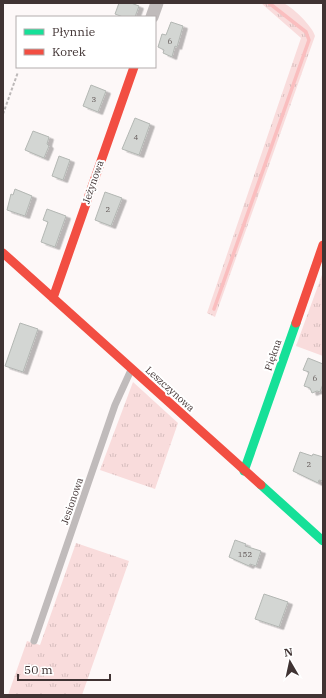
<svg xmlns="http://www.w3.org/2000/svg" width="326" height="698" viewBox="0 0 326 698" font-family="'IBM Plex Serif',serif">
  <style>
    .grass { fill: url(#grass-tufts) }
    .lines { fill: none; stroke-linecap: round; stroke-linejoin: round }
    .stream { stroke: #fabebf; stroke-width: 3.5 }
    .building { fill: #d3d6d3; stroke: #b3b7b3; filter: url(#shadow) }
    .path { stroke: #bcb8b8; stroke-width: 2; stroke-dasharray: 3 2; stroke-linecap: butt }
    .lane { stroke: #c0bbbb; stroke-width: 7 }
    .street { stroke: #c0bbbb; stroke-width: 13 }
    .fast { stroke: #16e098; stroke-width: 9 }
    .jam { stroke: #f24e42; stroke-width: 9 }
    .labels { text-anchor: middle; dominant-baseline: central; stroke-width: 4; stroke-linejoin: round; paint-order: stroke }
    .number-label { font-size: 8px; fill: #655c5b }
    .street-label { font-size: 10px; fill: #403333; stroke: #fff }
  </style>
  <defs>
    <pattern id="grass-tufts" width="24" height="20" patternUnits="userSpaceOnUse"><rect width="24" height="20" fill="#f9dcdc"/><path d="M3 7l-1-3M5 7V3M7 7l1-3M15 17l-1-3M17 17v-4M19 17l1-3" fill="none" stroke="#d6bdbd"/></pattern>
    <filter id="shadow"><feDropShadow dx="4.5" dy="2.5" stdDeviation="0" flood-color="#0004"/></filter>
  </defs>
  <rect width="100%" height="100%" fill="#fdf8f8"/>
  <path class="grass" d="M261 3C267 3 277 1 283 3 292 6 313 27 315 36L215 317 207 313 301 38Z
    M323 272V356L296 346Z
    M133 382 178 423 155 489 100 470Z
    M76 543 129 561 82 695H8L27 641 40 645Z"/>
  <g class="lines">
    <path class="stream" d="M214 309 309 40 306 32 269 3"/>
  </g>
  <path class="building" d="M119 3H131L139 6 135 17H123L115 14Z
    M171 22 183 26 177 47 175 46 172 57 163 53 164 50 158 47 162 34 166 35Z
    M91 85 106 91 98 112 83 106Z
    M135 118 150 124 139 155 122 149Z
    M33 131 49 137 47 144 49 146 44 158 25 150Z
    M59 156 70 160 63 180 52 176Z
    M15 189 32 196 25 216 7 210 11 194 13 195Z
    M105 192 122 198 111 226 95 220Z
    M47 209 66 216 55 247 41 242 48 222 43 220Z
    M20 323 38 329 23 372 5 366Z
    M308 358 323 364V384L320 392 317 391 312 393 310 388 304 386 309 372 303 370Z
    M300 452 312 456 313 454 323 457V481L319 480 318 483 293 471Z
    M235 540 246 544 245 546 261 551 256 566 250 564 249 566 229 557Z
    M264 594 288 602 279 627 255 619Z"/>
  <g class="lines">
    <path class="path" d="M3 114 18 72"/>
    <path class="lane" d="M34 641 115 405 131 370"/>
    <path class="street" d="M152 17 157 3"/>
    <path class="fast" d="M244 471 296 323
      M261 485 323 541"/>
    <path class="jam" d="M3 253 261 485
      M53 298 134 67
      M296 323 323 245"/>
  </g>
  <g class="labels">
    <g class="number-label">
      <text x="170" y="41">6</text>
      <text x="94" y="99">3</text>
      <text x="136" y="137">4</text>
      <text x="108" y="209">2</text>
      <text x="315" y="378">6</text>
      <text x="309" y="464">2</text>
      <text x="245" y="554">152</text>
    </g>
    <g class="street-label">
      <text transform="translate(93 182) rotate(-71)">Jeżynowa</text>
      <text transform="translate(273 355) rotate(-71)">Piękna</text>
      <text transform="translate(170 389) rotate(42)">Leszczynowa</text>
      <text transform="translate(72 501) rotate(-71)">Jesionowa</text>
    </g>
  </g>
  <rect width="326" height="698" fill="none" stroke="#403333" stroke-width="8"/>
  <rect x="16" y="16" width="140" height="52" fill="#ffffff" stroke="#b3adad"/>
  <rect x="24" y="29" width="20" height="6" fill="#16e098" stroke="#b3adad"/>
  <text x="52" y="36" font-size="12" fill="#403333">Płynnie</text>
  <rect x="24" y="49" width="20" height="6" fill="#f24e42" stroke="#b3adad"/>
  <text x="52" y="56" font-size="12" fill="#403333">Korek</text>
  <g transform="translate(290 662) rotate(351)" stroke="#ffffff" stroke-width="3" paint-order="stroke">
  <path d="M0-3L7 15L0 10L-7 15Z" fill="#403333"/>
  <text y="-6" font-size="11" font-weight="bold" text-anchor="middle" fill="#403333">N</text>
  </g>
  <path d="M18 674v6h92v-6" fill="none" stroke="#403333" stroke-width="2"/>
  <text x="24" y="674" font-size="12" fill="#403333" stroke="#ffffff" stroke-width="3" paint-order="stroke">50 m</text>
</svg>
